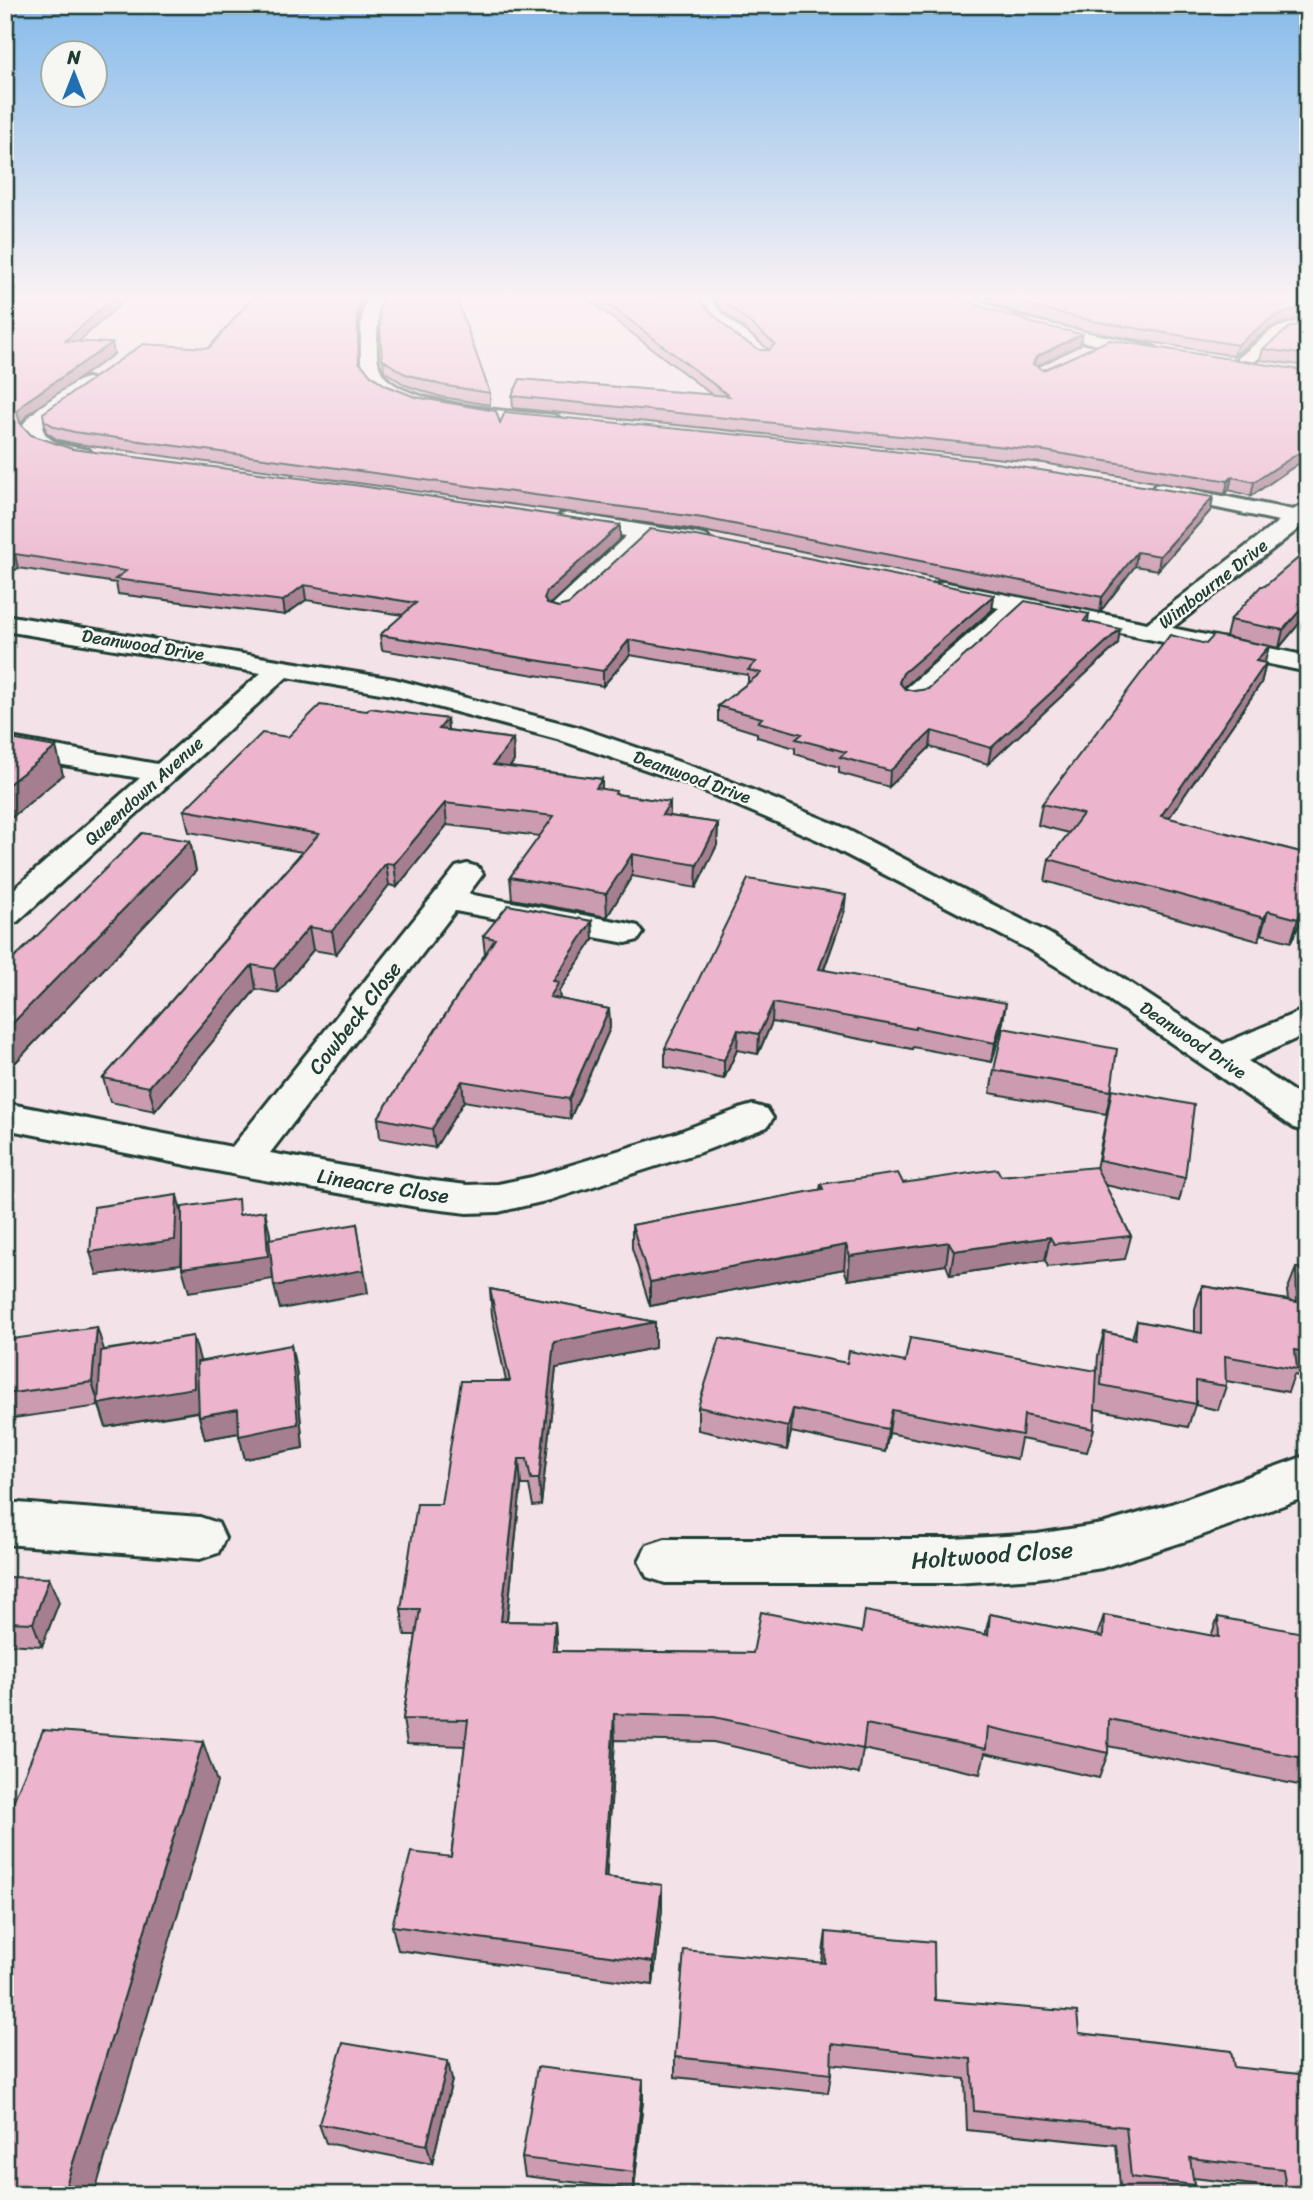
<svg xmlns="http://www.w3.org/2000/svg" width="1313" height="2200" viewBox="0 0 1313 2200" font-family="Sriracha,sans-serif">
  <style>
    .lines { fill: none; stroke-linecap: round; stroke-linejoin: round }
    .minor-casing { stroke: #1f3d34; stroke-width: 6 }
    .minor { fill: #f6f6f2; fill-rule: evenodd }
    .wall { fill: #cb9cb0; stroke: #1f3d34; stroke-width: 2 }
    .shaded-wall { fill: #a57f90; stroke: #1f3d34; stroke-width: 2 }
    .building { fill: #ecb5cd; stroke: #1f3d34; stroke-width: 2 }
    .labels { text-anchor: middle; dominant-baseline: central; stroke-width: 5; stroke-linejoin: round; paint-order: stroke }
    .far-street-label { font-size: 18px; fill: #1f3d34; stroke: #f6f6f2 }
    .street-label { font-size: 21px; fill: #1f3d34; stroke: #f6f6f2 }
    .near-street-label { font-size: 24px; fill: #1f3d34; stroke: #f6f6f2 }
  </style>
  <rect width="100%" height="100%" fill="#f3e2e7"/>
  <filter id="ink" filterUnits="userSpaceOnUse"><feTurbulence type="fractalNoise" baseFrequency=".0143" numOctaves="2"/><feDisplacementMap in="SourceGraphic" scale="14" xChannelSelector="R" yChannelSelector="G"/><feConvolveMatrix kernelMatrix="1 2 1 2 8 2 1 2 1" color-interpolation-filters="sRGB"/></filter>
  <g filter="url(#ink)">
    <g class="lines">
      <g class="minor-casing">
        <path id="minor" d="M367 297H383C378 312 373 357 381 371 398 406 518 412 554 415L564 421 554 427C509 423 390 417 365 376 359 367 361 356 361 345 361 328 361 313 367 297Z
          M693 297H709L722 314 769 351 772 355 769 359C747 364 705 314 693 297Z
          M951 297H972L1018 317 1154 347 1163 352 1154 357 1007 325Z
          M1308 318V329L1285 337 1245 369 1239 370 1230 365 1273 329Z
          M87 378 94 380 96 384 94 388 51 417 42 427C47 446 73 446 89 450L92 454 89 458C66 464 28 452 22 426 34 409 67 383 87 378Z
          M1163 484 1293 510 1308 502 1306 523 1172 628 1308 656V672L1023 613 924 702 914 704 904 702 900 696 904 690 999 608 934 594 931 589 934 584 943 582 1147 623 1279 521 1155 495 1152 490 1155 485Z
          M568 513 699 534 707 536 710 541 707 546 699 548 649 540 568 617 559 619 550 617 547 612 550 607 626 536 560 525 557 520 560 515Z
          M5 615 394 679 577 727 705 771 840 826 1050 934 1113 972 1223 1044 1308 1008V1033L1248 1061 1308 1101V1132L1294 1128 1089 986 1026 948 818 840 685 783 557 739 392 695 287 677 17 922 5 925V897L140 778 5 755V737L157 764 261 673 5 631Z
          M467 864 478 867 483 874 468 894 626 923 638 926 643 933 638 940 626 943 455 911 270 1153 417 1179 467 1185 498 1184 532 1177 676 1133 739 1109 753 1105 767 1109 773 1118 767 1127 704 1151 550 1200 498 1212 467 1213 417 1207 242 1176 5 1129V1103L232 1147 456 867Z
          M1308 1455V1496L1192 1539 1102 1568 1037 1578 954 1583H665L647 1577 639 1561 647 1545 665 1539H954L1037 1534 1102 1524 1171 1504Z
          M5 1502 200 1517 218 1523 225 1538 218 1553 200 1559 5 1544Z"/>
      </g>
      <use href="#minor" class="minor"/>
    </g>
    <path class="wall" d="M5 297H128L79 341 114 354 28 414 20 424 31 435 72 449 620 539 549 604 558 607 994 595 992 610 903 687 905 689 915 691 928 689 1089 614 1088 621 1118 644 988 764 930 747 889 787 839 773V767L795 754V748L757 737V733L718 721V706L748 683V675L630 655 603 686 382 650 380 635 403 615 306 600 285 615 118 594 116 583 18 568 5 577Z
      M253 297H364L358 322 360 363 371 375 385 385 415 397 500 423 1211 510 1158 570 1135 566 1100 612 703 531 77 444 58 440 46 432 44 420 209 348Z
      M585 297H698L705 306 737 337 760 350H769L724 312 712 297H961L977 305 1080 345 1037 367 1043 370 1308 371V457L1251 496 1229 490 1225 494 1043 463 513 408 512 396 711 394Z
      M969 297H1308V316L1271 327 1234 356 1091 332 1032 318 975 298Z
      M379 311 490 393V405L441 397 405 385 384 371Z
      M1308 321V366L1260 360 1263 349Z
      M1308 550V613L1279 648 1226 637 1230 620 1265 586Z
      M1206 644 1269 646 1264 662 1266 663 1261 683 1169 818 1308 854V906L1291 942 1261 934 1258 941 1045 881 1049 859 1069 833 1038 825 1042 804Z
      M367 711 447 719 448 730 513 739 514 761 510 767 602 779V789L616 794 670 802V816L718 823 717 845 696 888 632 876 607 917 512 899 510 877 540 836 447 825 397 887 389 885 336 954 313 950 278 993 256 989 155 1111 110 1102 103 1078 302 852 189 832 184 810 288 737Z
      M190 841 196 871 15 1063 5 1061V967Z
      M844 913 824 970 1003 1022 992 1062 913 1047 912 1049 772 1022 758 1054 737 1050 724 1079 665 1067V1048Z
      M592 921 593 940 559 991 560 999 609 1009 610 1028 570 1119 464 1101 435 1148 380 1138 378 1118 485 954 483 936Z
      M994 1070 1111 1091 1106 1114 990 1093Z
      M1112 1089 1185 1178 1179 1201 1105 1185 1131 1236 1125 1259 1048 1267 1045 1260 950 1275 946 1265 848 1280 844 1269 650 1306 632 1248V1225L820 1190 821 1184 903 1183 1096 1169Z
      M1296 1268 1308 1270V1378L1294 1375 1288 1392 1226 1381V1386L1218 1410 1195 1405 1188 1427 1095 1409 1094 1429 1087 1452 1021 1439 1017 1459 889 1433 885 1452 791 1432 787 1450 698 1430V1407L847 1363 905 1362 1097 1371 1098 1356 1104 1332 1132 1338 1137 1321 1195 1332V1309L1202 1286 1288 1300 1287 1291Z
      M490 1289 655 1322V1348L556 1368 541 1505 533 1506 529 1485H521L507 1621 555 1622 557 1651 753 1653 862 1632 985 1635 990 1614 1097 1636 1104 1615 1211 1636 1218 1617 1308 1655V1787L1108 1746V1753L1099 1778 985 1753 980 1774 863 1749 859 1774 713 1742 615 1740 606 1877 662 1885V1909L653 1985 398 1950 392 1926 451 1857 465 1746 407 1744 403 1719 416 1635H405L401 1609 441 1504 506 1381 492 1315Z
      M5 1334 7 1339 104 1351 200 1361 296 1368 303 1448 245 1459 239 1433 205 1439 198 1412 106 1427 99 1406 7 1419 5 1414Z
      M5 1577 59 1602 42 1646 5 1644Z
      M826 1932 935 2000 1079 2033 1234 2067 1308 2195H1271L1270 2187 1193 2178 1194 2185 1188 2195H1121L1116 2145 967 2130 965 2079 831 2064V2074L828 2093 675 2077V2057L822 1963 823 1953Z
      M452 2080 432 2164 326 2143 319 2124Z
      M643 2100 634 2190 525 2176 522 2158Z"/>
    <path class="shaded-wall" d="M114 297H128L67 352 65 341Z
      M361 297H364L358 322 360 373 357 311Z
      M1308 306V316L1271 327 1234 356 1237 345 1274 316Z
      M1082 334 1080 345 1034 368 1033 364 1036 357Z
      M112 343 114 354 28 414 20 424 17 412 25 402Z
      M1308 447V457L1251 496 1254 482Z
      M1232 477 1229 490 1225 494 1228 481Z
      M1213 497 1211 510 1158 570 1160 556Z
      M620 525V539L548 606 544 599 547 591Z
      M1137 552 1135 566 1100 612 1102 597Z
      M15 554 18 568 5 577V561Z
      M304 585 306 600 285 615 283 601Z
      M994 595 992 610 902 689 899 682 903 673Z
      M1308 601V613L1279 648 1283 630Z
      M1120 629 1118 644 988 764 991 748Z
      M629 640 630 655 603 686V671Z
      M1269 646 1264 666 1256 661Z
      M1266 663 1261 683 1156 837 1161 816Z
      M447 719 449 740 439 729Z
      M932 731 930 747 889 787 890 771Z
      M513 739 514 761 495 787 493 765Z
      M56 747 63 775 5 823V787Z
      M602 779V801L596 788Z
      M670 802V824L662 815Z
      M445 803 447 825 397 887 394 864Z
      M718 823 717 845 696 888 697 865Z
      M190 841 196 871 15 1063 5 1031Z
      M632 854V876L607 917 606 894Z
      M386 863 389 885 336 954 332 931Z
      M846 895 844 913 817 988 819 969Z
      M1308 898V906L1291 942 1298 919Z
      M1268 911 1261 934 1258 941 1264 918Z
      M592 921 593 940 559 991 560 1001 550 997 553 981Z
      M309 927 313 950 278 993 274 969Z
      M252 965 256 989 155 1111 149 1087Z
      M773 1003 772 1022 758 1054 759 1034Z
      M1006 1003 1003 1022 992 1062 995 1043Z
      M609 1009 610 1028 570 1119 569 1099Z
      M738 1030 737 1050 724 1079V1060Z
      M462 1081 464 1101 435 1148 432 1129Z
      M5 1162 11 1180 5 1224Z
      M177 1195 183 1219 181 1264 97 1275 90 1252Z
      M265 1211 270 1234 273 1279 189 1292 182 1268Z
      M357 1224 368 1293 280 1309 274 1286Z
      M1050 1237 1045 1260 950 1275 954 1251Z
      M949 1242 946 1265 848 1280 850 1256Z
      M846 1245 844 1269 650 1306V1282Z
      M655 1322V1348L556 1368 541 1505 539 1479 554 1342Z
      M97 1327 104 1350 193 1336 200 1360V1411L106 1427 92 1382Z
      M291 1345 296 1368 303 1448 245 1459 239 1436Z
      M238 1409 244 1432 205 1439 199 1416Z
      M793 1409 791 1432 787 1450 788 1427Z
      M892 1410 889 1433 885 1452 888 1429Z
      M519 1459 521 1485 504 1647 501 1621Z
      M49 1578 59 1602 42 1646 33 1623Z
      M555 1622 557 1648 555 1676 553 1651Z
      M614 1714 615 1740 605 1901 604 1877Z
      M203 1742 217 1782 94 2195H63Z
      M662 1885V1909L653 1985V1962Z
      M448 2061 452 2080 432 2164 427 2145Z
      M643 2080V2100L634 2190V2172Z"/>
    <path class="building" d="M5 297H114L65 341 112 343 25 402 17 412 20 423 31 435 72 449 354 485 620 525 547 591 544 599 547 604 558 607 569 604 650 529 702 537 994 595 903 673 899 682 905 689 915 691 928 689 1025 601 1089 614 1084 621 1120 629 991 748 932 731 890 771 840 757 846 752 796 739 802 734 758 722 762 718 718 706 761 673 748 670 756 662 629 640 603 671 380 635 416 603 304 585 283 601 115 579 126 571 15 554 5 561Z
      M253 297H361L357 311 359 362 371 375 385 385 415 397 496 411 500 423 505 412 782 439 983 461 1213 497 1160 556 1137 552 1102 597 703 518 74 432 55 427 44 420 43 413 143 344 209 348Z
      M382 297H456L490 393 441 385 403 373 382 359 379 311Z
      M599 297H698L705 306 737 337 760 350H769L775 344 724 301 721 297H961L977 305 1036 324 1082 334 1036 357 1033 364 1043 370 1109 340 1308 371V447L1254 482 1232 477 1228 481 1045 451 512 396 520 379 729 396Z
      M1004 297H1308V306L1274 316 1237 345 1093 321 1034 307Z
      M1308 321V355L1263 349 1289 328Z
      M1308 550V601L1283 630 1230 620 1261 586H1265Z
      M1170 635 1206 644 1214 635 1269 646 1256 661 1266 663 1161 816 1308 854V898L1298 919 1268 911 1264 918 1049 859 1083 814 1042 804Z
      M320 705 367 711 370 708 447 719 439 729 513 739 493 765 602 779 596 788 616 791 615 794 670 802 662 815 718 823 697 865 632 854 606 894 510 877 554 816 445 803 394 864 386 863 332 931 309 927 274 969 252 965 149 1087 103 1078 319 834 184 810 262 733 288 737Z
      M5 738 56 747 5 787Z
      M142 833 190 841 5 1031V967Z
      M748 879 846 895 819 969 1006 1003 995 1043 915 1027V1029L773 1003 759 1034 738 1030 724 1060 665 1048Z
      M508 905 592 921 553 981 559 982 550 997 609 1009 569 1099 462 1081 432 1129 378 1118 495 939 483 936Z
      M1003 1028 1117 1049 1111 1091 994 1070Z
      M1112 1089 1194 1105 1185 1178 1099 1160Z
      M1096 1167 1131 1236 1054 1244 1050 1237 954 1251 949 1242 850 1256 846 1245 650 1282 632 1225 823 1189 821 1184 898 1173 903 1183 997 1169 1001 1176Z
      M177 1195 175 1240 90 1252 94 1207Z
      M238 1199 239 1215 265 1211 268 1256 182 1268V1207Z
      M357 1224 364 1270 274 1286 269 1239Z
      M1296 1268 1308 1270V1353L1295 1350 1297 1369 1225 1356 1226 1386 1196 1381V1404L1101 1385 1104 1332 1135 1339 1137 1321 1202 1333V1286L1297 1302Z
      M490 1289 655 1322 554 1342 539 1479H531L527 1459H519L501 1621 555 1622 553 1651 753 1653 761 1612 862 1632 865 1611 988 1635 990 1614 1103 1637 1104 1615 1219 1637 1218 1617 1303 1633 1304 1654 1308 1655V1759L1109 1719 1108 1753 988 1727 986 1749 866 1724 863 1749 714 1717 614 1714 604 1877 662 1885 653 1962 392 1926 411 1852 451 1857 468 1720 403 1719 420 1609H401L417 1504H441L461 1381H510Z
      M97 1327 92 1382 5 1394V1340Z
      M193 1336 194 1388 98 1404 101 1351Z
      M720 1338 847 1363 849 1351 905 1362 910 1338 1097 1371 1094 1429 1024 1415 1022 1435 892 1410 888 1429 793 1409 788 1427 698 1407Z
      M291 1345 298 1424 239 1436 238 1409 199 1416 197 1362Z
      M5 1577 49 1578 33 1623 5 1622Z
      M43 1730 203 1742 63 2195H5V1821Z
      M826 1932 934 1942 935 2000 1077 2012 1079 2033 1231 2051 1234 2067 1308 2075V2195H1287L1283 2169 1190 2158 1194 2185 1131 2177 1126 2127 974 2111 971 2059 832 2044 831 2074 675 2057 684 1950 825 1963Z
      M343 2043 448 2061 427 2145 319 2124Z
      M537 2067 643 2080 634 2172 522 2158Z"/>
  </g>
  <linearGradient id="sky" x2="0" y2="1"><stop stop-color="#86bbeb"/><stop offset="0.49" stop-color="#faf2f4"/><stop offset="1" stop-color="#faf2f4" stop-opacity="0"/></linearGradient>
  <rect width="1313" height="605" fill="url(#sky)"/>
  <g class="labels">
    <g class="far-street-label">
      <text transform="translate(1213 584) rotate(-38)">Wimbourne Drive</text>
      <text transform="translate(143 645) rotate(9)">Deanwood Drive</text>
      <text transform="translate(692 777) rotate(20)">Deanwood Drive</text>
      <text transform="translate(144 791) rotate(-42)">Queendown Avenue</text>
      <text transform="translate(1193 1040) rotate(34)">Deanwood Drive</text>
    </g>
    <g class="street-label">
      <text transform="translate(355 1018) rotate(-52)">Cowbeck Close</text>
      <text transform="translate(383 1186) rotate(9)">Lineacre Close</text>
    </g>
    <g class="near-street-label">
      <text transform="translate(992 1555) rotate(-4)">Holtwood Close</text>
    </g>
  </g>
  <rect width="1313" height="2200" fill="none" stroke="#f6f6f2" stroke-width="28"/>
  <rect x="14" y="14" width="1285" height="2172" fill="none" stroke="#1f3d34" stroke-width="2.5" filter="url(#ink)"/>
  <g transform="translate(74 74)"><circle r="33" fill="#f6f6f2" stroke="#a0aca6" stroke-width="2"/>
  <path d="M0-5L12 26L0 18L-12 26Z" fill="#1f6fb2"/>
  <text y="-10" font-size="19" font-weight="bold" text-anchor="middle" fill="#1f3d34">N</text>
  </g>
</svg>
